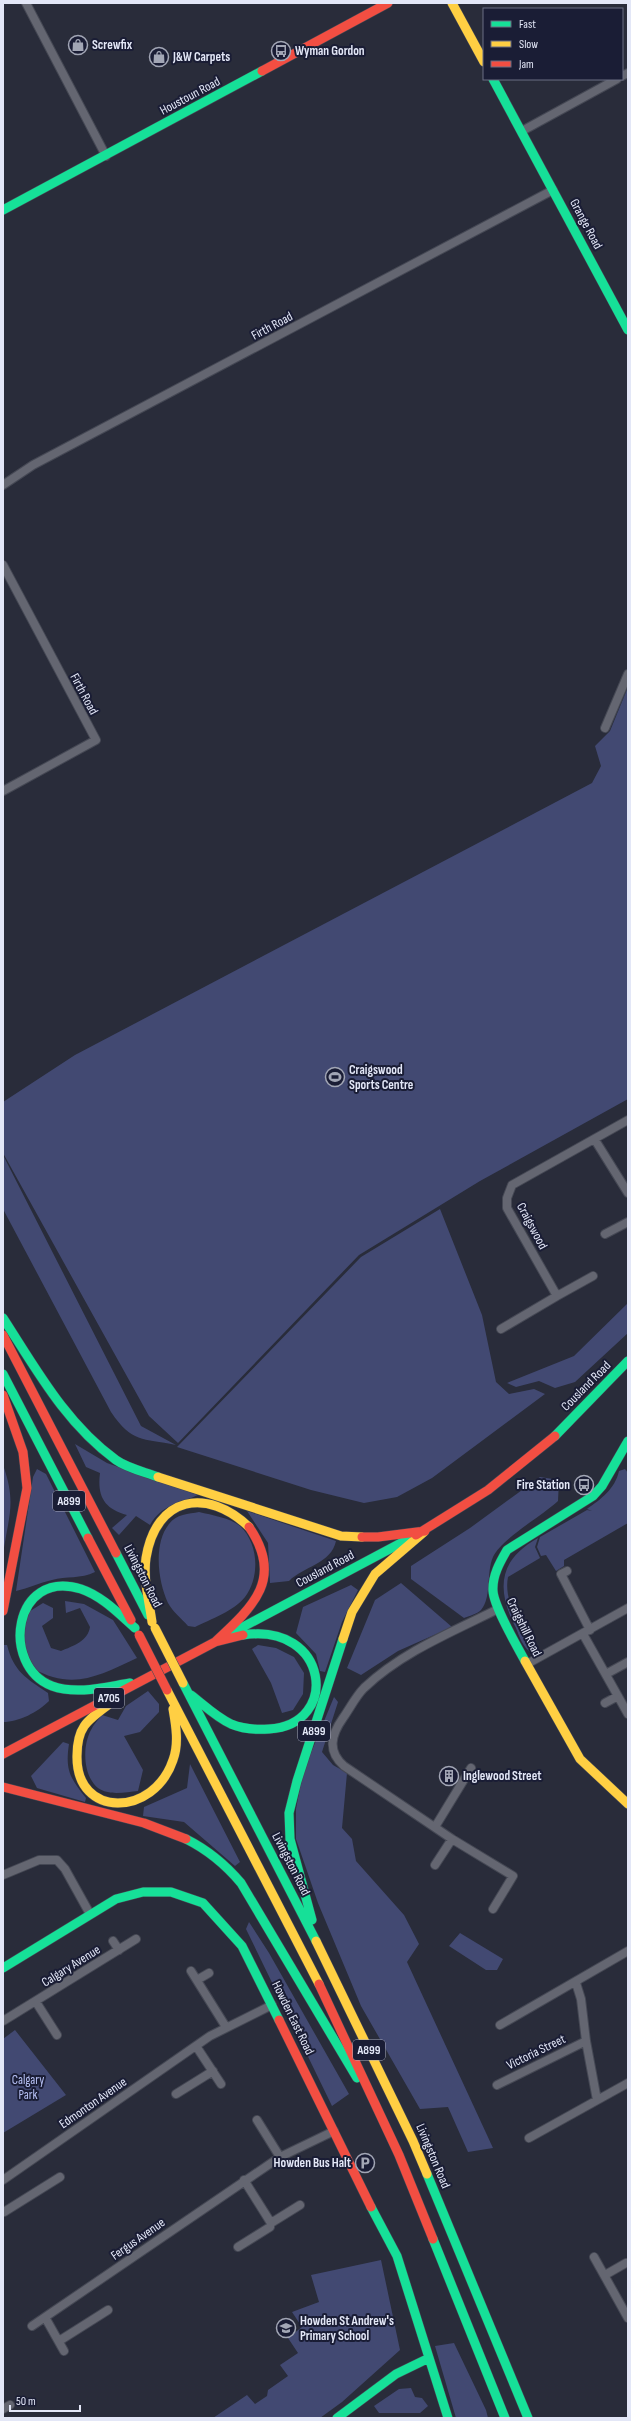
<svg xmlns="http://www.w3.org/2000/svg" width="631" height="2421" viewBox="0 0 631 2421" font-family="'Sofia Sans Condensed',sans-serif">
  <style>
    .green { fill: #424972 }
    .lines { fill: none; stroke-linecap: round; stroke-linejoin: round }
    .street-casing { stroke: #454854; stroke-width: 10 }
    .fast-casing { stroke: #454854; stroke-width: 10 }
    .slow-casing { stroke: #454854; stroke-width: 10 }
    .jam-casing { stroke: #454854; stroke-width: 10 }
    .street { stroke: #646671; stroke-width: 8 }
    .fast { stroke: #16e098; stroke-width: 9 }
    .slow { stroke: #ffcf43; stroke-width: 9 }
    .jam { stroke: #f24e42; stroke-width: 9 }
    .slow-bridge-casing { stroke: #454854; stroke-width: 10; stroke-linecap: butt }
    .jam-bridge-casing { stroke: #454854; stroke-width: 10; stroke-linecap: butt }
    .slow-bridge { stroke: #ffcf43; stroke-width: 9 }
    .jam-bridge { stroke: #f24e42; stroke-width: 9 }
    .labels { text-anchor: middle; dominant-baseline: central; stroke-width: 4; stroke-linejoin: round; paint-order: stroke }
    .shield { fill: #1a1d35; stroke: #a7aabd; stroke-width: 1 }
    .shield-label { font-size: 12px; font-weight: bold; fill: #e3e7f7 }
    .poi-label { font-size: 13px; font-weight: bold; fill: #e3e7f7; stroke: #1a1d35; text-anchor: start }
    .street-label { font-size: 13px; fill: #e3e7f7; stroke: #1a1d35 }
    .park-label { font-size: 13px; fill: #b8c2f6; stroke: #1a1d35 }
  </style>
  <rect width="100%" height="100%" fill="#292c3a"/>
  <path class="green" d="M628 687V1099L480 1181 359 1255 178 1443 149 1416 3 1153V1102L75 1055 592 783 601 766 595 746 610 731Z
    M3 1155 141 1426 176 1445C142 1438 132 1443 111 1412L3 1209Z
    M440 1209 482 1315 496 1382 509 1394 534 1389 545 1394 432 1478 397 1497 364 1503 311 1490 177 1447 361 1257Z
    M628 1303V1333L575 1382 555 1388 539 1381 516 1387 507 1383 574 1356Z
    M75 1444 107 1463 198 1495C179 1504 162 1504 150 1525L136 1516 119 1535 112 1528 127 1515C104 1509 97 1496 100 1473L86 1467Z
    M3 1465C17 1504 8 1517 3 1555Z
    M37 1469 46 1474 95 1572C81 1579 66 1576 52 1580 39 1583 29 1588 16 1591L33 1477Z
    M625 1469 628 1473V1523L564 1560V1566L556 1571 546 1555 541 1556 537 1547 540 1537 587 1510 592 1511 587 1509C601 1499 615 1489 619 1471Z
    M540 1477 559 1480 558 1501C542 1516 501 1539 493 1557 486 1573 492 1597 481 1610 477 1614 469 1616 464 1618L411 1579V1566L470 1528Z
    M247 1511 336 1541C331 1564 304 1566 289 1581L270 1583 268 1543Z
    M199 1512C212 1515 230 1518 240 1526 259 1544 260 1577 245 1597 234 1611 211 1619 195 1627L188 1626C182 1619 173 1612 168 1603 158 1582 153 1544 169 1524 176 1514 189 1514 199 1512Z
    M538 1538 535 1547 540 1558 508 1577C503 1602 522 1628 533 1649L545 1651C540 1653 535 1654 530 1652 523 1647 519 1636 516 1628 496 1590 498 1560 538 1538Z
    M401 1583 452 1627 398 1651 361 1675 347 1668 375 1600Z
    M351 1585 358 1590 342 1622 325 1672 320 1671 316 1654 296 1633 303 1607Z
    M65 1601 84 1604 113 1620 137 1658C98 1676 73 1691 32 1668L20 1629 27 1613 43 1603 53 1608V1618L42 1626 51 1648 61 1651C73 1646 88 1641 90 1627L80 1608 66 1613Z
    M3 1645H7C14 1672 26 1678 48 1693L49 1701C38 1712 19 1722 3 1722Z
    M258 1645 276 1648 294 1657 304 1673 303 1694 293 1710 282 1713 271 1683 252 1649Z
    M148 1691 159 1704V1712L140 1732 124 1736 143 1770 138 1791C126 1792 109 1796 98 1788 83 1776 82 1746 91 1730 93 1725 98 1720 102 1715L118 1720 126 1706Z
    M334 1697 338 1702 322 1752 333 1765 347 1773 342 1828 352 1839 356 1861 404 1915 419 1944 407 1962 493 2148 468 2152 448 2107 420 2109 361 2006 318 1903 296 1839V1809L303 1772Z
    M63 1742 69 1744C65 1770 70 1778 86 1798L85 1802 37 1788 31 1776Z
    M190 1764 240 1862 235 1866 184 1822 143 1816 144 1807 187 1788Z
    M249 1922 269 1953 349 2094 332 2106 246 1929Z
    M460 1933 503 1959 497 1970H486L449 1946Z
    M15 2030 66 2095 3 2133V2039Z
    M381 2260 400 2350 342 2402 320 2418H213L247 2395 255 2404 267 2396 268 2390 288 2376 280 2365 298 2353 288 2338 302 2327 292 2312 319 2302 311 2275Z
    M454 2343 486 2410 488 2418H456L435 2346Z
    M411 2388 415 2397 422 2398 428 2406 420 2413H379L374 2406 399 2389Z"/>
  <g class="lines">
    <g class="street-casing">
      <path id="street" d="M26 3 106 156
        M622 76 628 73
        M522 131 617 79
        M3 485 33 465 553 190
        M3 565 96 740 3 791
        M605 728 628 674
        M595 1140 628 1193
        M605 1234 628 1222
        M557 1296 593 1276
        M501 1329 557 1296 507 1208V1198L512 1185 628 1120
        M567 1571 561 1574 590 1630
        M583 1634 628 1714
        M527 1664 628 1608
        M606 1674 628 1662
        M605 1703 618 1696
        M435 1827 471 1768
        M435 1865 452 1839
        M3 1875 39 1860H57L65 1869 90 1914
        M493 1909 513 1876 452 1839 344 1766C327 1751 331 1735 343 1718 350 1708 356 1696 364 1688 402 1652 452 1632 498 1609
        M113 1941 119 1950
        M191 1971 226 2027
        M197 1980 209 1973
        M576 1983 581 1999 586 2041 597 2100
        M36 2002 57 2035
        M3 2021 136 1939
        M500 2025 628 1951
        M196 2046 221 2084
        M497 2085 586 2041
        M176 2094 213 2071
        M257 2120 280 2157
        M529 2138 628 2083
        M3 2180 210 2036 272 2005
        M244 2180 271 2223 300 2205
        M4 2212 60 2177
        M238 2247 270 2227 271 2223
        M594 2257 628 2318
        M605 2275 626 2263
        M46 2319 64 2351
        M32 2326 280 2157 334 2131
        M59 2341 108 2310
        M3 2409 10 2405"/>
    </g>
    <g class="fast-casing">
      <path id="fast" d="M493 79 628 330
        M3 210 262 71
        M3 1318C36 1369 66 1424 116 1460 127 1468 145 1472 158 1477
        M3 1374 88 1538
        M555 1436 628 1361
        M116 1553 148 1615
        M224 1637 416 1535
        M525 1661C517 1646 494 1607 493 1591 492 1576 500 1562 507 1550L593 1496 602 1486 628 1441
        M130 1683C105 1687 77 1695 52 1686 0 1666 13 1568 81 1589 102 1596 119 1614 135 1628
        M183 1683 316 1941
        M191 1695C204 1705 216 1717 231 1724 243 1729 256 1730 269 1729 341 1725 329 1622 243 1635
        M186 1839C208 1850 225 1864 241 1883L357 2078
        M312 1920 290 1839 289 1813 297 1781 343 1639
        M3 1968 116 1899 143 1892H171L203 1903 242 1946 279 2020
        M427 2174 528 2418
        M371 2207 397 2256 448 2418
        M433 2239 505 2418
        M337 2418 396 2374 429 2358"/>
    </g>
    <g class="slow-casing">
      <path id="slow" d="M452 3 484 62
        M158 1477 341 1536 362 1537
        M152 1622C149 1601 143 1579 146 1558 156 1496 207 1487 249 1527
        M343 1639 352 1612 375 1574 424 1532
        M525 1661 580 1759 628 1804
        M167 1690 319 1984
        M108 1705C86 1721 77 1728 77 1756 76 1819 154 1817 173 1760 179 1744 176 1726 173 1709
        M316 1941 413 2141 427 2174"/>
    </g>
    <g class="jam-casing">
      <path id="jam" d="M262 71 388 3
        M3 1335 116 1553
        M3 1395 23 1452 27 1488 3 1611
        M416 1535 488 1490 555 1436
        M362 1537H378L425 1531
        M88 1538 131 1620
        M216 1641C254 1606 284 1578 249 1527
        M3 1754 215 1642 243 1635
        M3 1787 144 1823 186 1839
        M319 1984 399 2155 433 2239
        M279 2020 371 2207"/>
    </g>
    <use href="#street" class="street"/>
    <use href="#fast" class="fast"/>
    <use href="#slow" class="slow"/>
    <use href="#jam" class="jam"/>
    <g class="slow-bridge-casing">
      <path id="slow-bridge" d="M155 1628 183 1683"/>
    </g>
    <g class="jam-bridge-casing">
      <path id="jam-bridge" d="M139 1635 167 1690"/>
    </g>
    <use href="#slow-bridge" class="slow-bridge"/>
    <use href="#jam-bridge" class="jam-bridge"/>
  </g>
  <defs>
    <g id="shop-ring" transform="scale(1)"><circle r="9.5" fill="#1a1d35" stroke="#a2a6b5" stroke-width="1.5"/><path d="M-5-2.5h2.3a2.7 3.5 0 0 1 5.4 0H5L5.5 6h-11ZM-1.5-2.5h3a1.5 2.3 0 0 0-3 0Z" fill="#a2a6b5"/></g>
    <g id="bus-ring" transform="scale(1)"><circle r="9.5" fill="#1a1d35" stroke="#a2a6b5" stroke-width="1.5"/><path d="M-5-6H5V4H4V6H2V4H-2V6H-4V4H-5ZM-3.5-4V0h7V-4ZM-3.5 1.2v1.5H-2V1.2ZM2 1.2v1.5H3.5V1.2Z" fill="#a2a6b5"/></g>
    <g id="stadium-ring" transform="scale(1)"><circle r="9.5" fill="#1a1d35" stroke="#a2a6b5" stroke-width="1.5"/><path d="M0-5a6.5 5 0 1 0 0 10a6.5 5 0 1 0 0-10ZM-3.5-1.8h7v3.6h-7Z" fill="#a2a6b5"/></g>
    <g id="building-ring" transform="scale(1)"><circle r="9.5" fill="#1a1d35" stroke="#a2a6b5" stroke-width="1.5"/><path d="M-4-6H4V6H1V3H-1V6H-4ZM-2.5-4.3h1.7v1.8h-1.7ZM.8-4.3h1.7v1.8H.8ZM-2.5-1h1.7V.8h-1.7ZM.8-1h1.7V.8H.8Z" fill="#a2a6b5"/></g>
    <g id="parking-ring" transform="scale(1)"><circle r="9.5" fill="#1a1d35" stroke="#a2a6b5" stroke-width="1.5"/><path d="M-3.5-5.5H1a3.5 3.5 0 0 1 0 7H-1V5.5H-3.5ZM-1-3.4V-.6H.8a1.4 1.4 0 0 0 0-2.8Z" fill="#a2a6b5"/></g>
    <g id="school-ring" transform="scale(1)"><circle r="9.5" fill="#1a1d35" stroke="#a2a6b5" stroke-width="1.5"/><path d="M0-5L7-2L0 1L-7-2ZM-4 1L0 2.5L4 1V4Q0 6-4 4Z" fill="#a2a6b5"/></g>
  </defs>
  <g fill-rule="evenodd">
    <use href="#shop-ring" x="78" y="45"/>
    <use href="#bus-ring" x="281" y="51"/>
    <use href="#shop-ring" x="159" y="57"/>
    <use href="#stadium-ring" x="335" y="1077"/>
    <use href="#bus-ring" x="584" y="1485"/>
    <use href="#building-ring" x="449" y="1776"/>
    <use href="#parking-ring" x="365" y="2163"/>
    <use href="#school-ring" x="286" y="2328"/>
  </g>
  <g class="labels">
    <g class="shield">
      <rect x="53" y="1491" width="32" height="20" rx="3"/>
      <rect x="94" y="1688" width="30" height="20" rx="3"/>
      <rect x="298" y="1721" width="32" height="20" rx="3"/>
      <rect x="353" y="2040" width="32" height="20" rx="3"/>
    </g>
    <g class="shield-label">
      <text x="69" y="1501">A899</text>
      <text x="109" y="1698">A705</text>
      <text x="314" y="1731">A899</text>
      <text x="369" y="2050">A899</text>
    </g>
    <g class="poi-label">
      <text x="92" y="45">Screwfix</text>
      <text x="295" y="51">Wyman Gordon</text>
      <text x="173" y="57">J&amp;W Carpets</text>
      <text x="349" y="1070">Craigswood<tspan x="349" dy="15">Sports Centre</tspan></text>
      <text x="570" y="1485" text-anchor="end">Fire Station</text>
      <text x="463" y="1776">Inglewood Street</text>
      <text x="351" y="2163" text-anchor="end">Howden Bus Halt</text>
      <text x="300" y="2321">Howden St Andrew's<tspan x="300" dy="15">Primary School</tspan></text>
    </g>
    <g class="street-label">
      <text transform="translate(190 96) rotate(-28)">Houstoun Road</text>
      <text transform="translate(586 224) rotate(62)">Grange Road</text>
      <text transform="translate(272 326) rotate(-28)">Firth Road</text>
      <text transform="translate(84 694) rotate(62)">Firth Road</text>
      <text transform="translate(532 1226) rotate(62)">Craigswood</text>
      <text transform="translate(586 1386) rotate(-45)">Cousland Road</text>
      <text transform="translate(325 1569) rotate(-28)">Cousland Road</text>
      <text transform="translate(143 1576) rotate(63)">Livingston Road</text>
      <text transform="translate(524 1627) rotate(64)">Craigshill Road</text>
      <text transform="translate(291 1864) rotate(63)">Livingston Road</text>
      <text transform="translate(71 1966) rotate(-32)">Calgary Avenue</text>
      <text transform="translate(293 2018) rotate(64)">Howden East Road</text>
      <text transform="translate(536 2052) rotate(-26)">Victoria Street</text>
      <text transform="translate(93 2103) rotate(-35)">Edmonton Avenue</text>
      <text transform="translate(433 2156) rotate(67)">Livingston Road</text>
      <text transform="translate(138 2239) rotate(-35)">Fergus Avenue</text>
    </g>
    <g class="park-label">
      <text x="28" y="2080">Calgary<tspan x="28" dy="15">Park</tspan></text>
    </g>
  </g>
  <rect width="631" height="2421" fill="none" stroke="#e3e7f7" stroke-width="8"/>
  <rect x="483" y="8" width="140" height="72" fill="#1a1d35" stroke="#6a6e83"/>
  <rect x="491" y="21" width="20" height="6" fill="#16e098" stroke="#6a6e83"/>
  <text x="519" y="28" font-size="12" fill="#e3e7f7">Fast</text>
  <rect x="491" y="41" width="20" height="6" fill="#ffcf43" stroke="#6a6e83"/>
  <text x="519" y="48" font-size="12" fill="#e3e7f7">Slow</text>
  <rect x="491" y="61" width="20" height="6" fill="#f24e42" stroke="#6a6e83"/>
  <text x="519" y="68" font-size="12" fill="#e3e7f7">Jam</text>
  <path d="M10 2405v6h70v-6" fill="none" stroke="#e3e7f7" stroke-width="2"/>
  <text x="16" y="2405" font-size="12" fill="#e3e7f7" stroke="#1a1d35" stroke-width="3" paint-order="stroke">50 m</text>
</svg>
